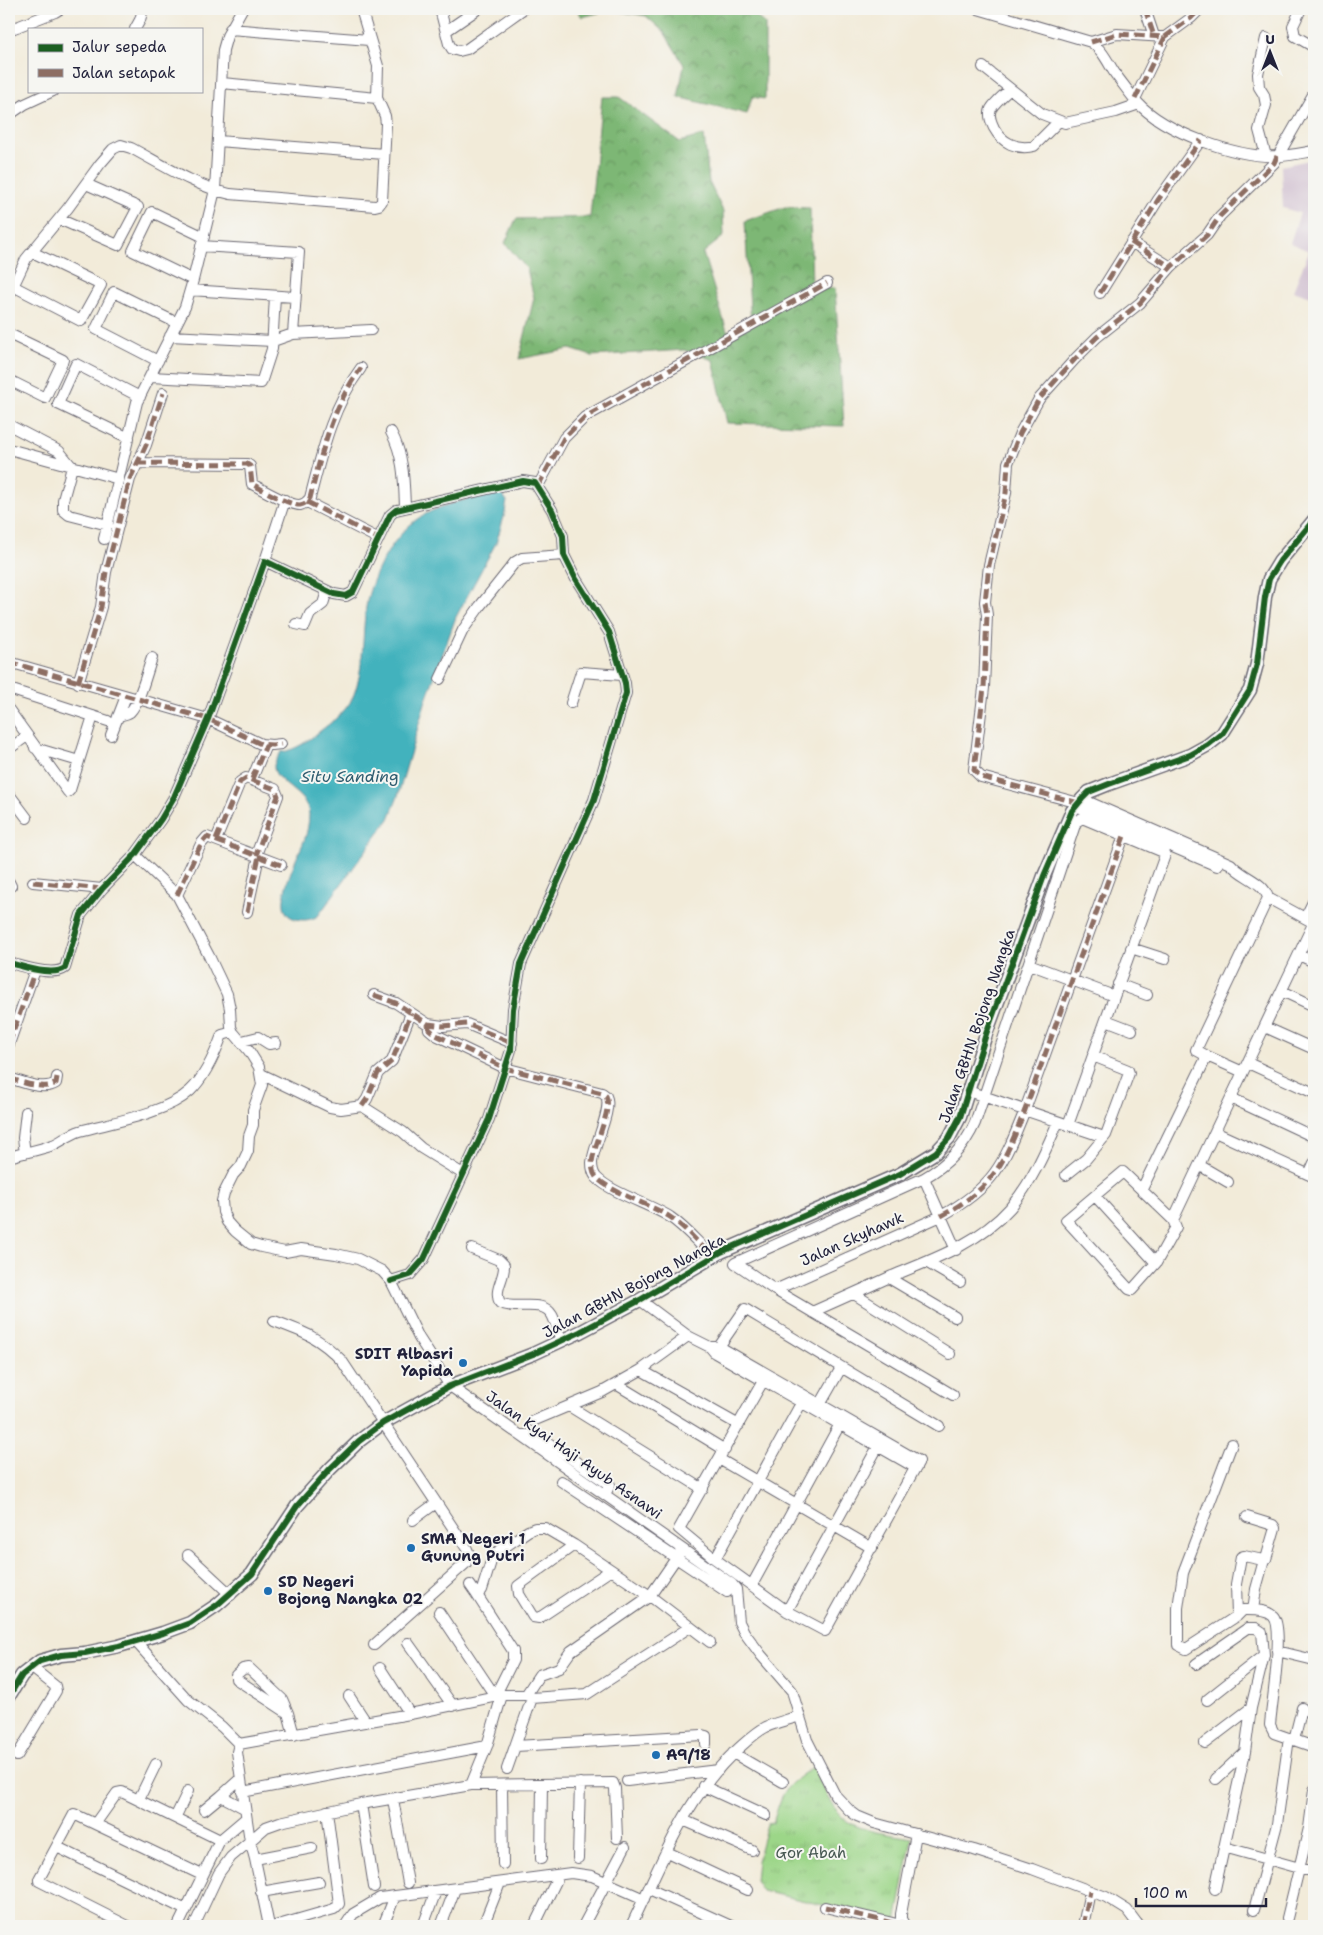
<svg xmlns="http://www.w3.org/2000/svg" width="1323" height="1935" viewBox="0 0 1323 1935" font-family="'Shantell Sans',sans-serif">
  <style>
    .industrial { fill: #cfbdcf }
    .forest { fill: url(#forest-crowns); stroke: #506c58 }
    .park { fill: url(#park-tufts); stroke: #5f7c62 }
    .water { fill: #43b2bd; stroke: #326a7c }
    .lines { fill: none; stroke-linecap: round; stroke-linejoin: round }
    .minor-casing { stroke: #6b6872; stroke-width: 12 }
    .tertiary-casing { stroke: #6b6872; stroke-width: 15 }
    .minor { stroke: #fff; stroke-width: 10 }
    .tertiary { stroke: #fff; stroke-width: 12 }
    .quiet { stroke: #8d6e63; stroke-width: 5; stroke-dasharray: 10 5; stroke-linecap: butt }
    .cycleway-casing { stroke: #f6f6f2; stroke-width: 9 }
    .cycleway { stroke: #1b5e20; stroke-width: 6 }
    .poi-dot { fill: #1f6fb2; stroke: #f6f6f2; stroke-width: 2 }
    .labels { text-anchor: middle; dominant-baseline: central; stroke-width: 4; stroke-linejoin: round; paint-order: stroke }
    .street-label { font-size: 15px; fill: #22223b; stroke: #f6f6f2 }
    .poi-label { font-size: 15px; font-weight: bold; fill: #22223b; stroke: #f6f6f2; text-anchor: start }
    .park-label { font-size: 15px; fill: #475852; stroke: #f6f6f2 }
    .water-label { font-size: 16px; font-style: italic; fill: #2f5c6f; stroke: #f6f6f2 }
  </style>
  <defs>
    <pattern id="forest-crowns" width="20" height="18" patternUnits="userSpaceOnUse" patternTransform="scale(1.25)"><rect width="20" height="18" fill="#7db774"/><path d="M2 6a3 3 0 1 1 6 0M12 15a3 3 0 1 1 6 0" fill="none" stroke="#669460"/></pattern>
    <pattern id="park-tufts" width="24" height="20" patternUnits="userSpaceOnUse" patternTransform="scale(1.25)"><rect width="24" height="20" fill="#9cd688"/><path d="M3 7l-1-3M5 7V3M7 7l1-3M15 17l-1-3M17 17v-4M19 17l1-3" fill="none" stroke="#86b776"/></pattern>
  </defs>
  <rect width="100%" height="100%" fill="#f6f6f2"/>
  <filter id="ink" filterUnits="userSpaceOnUse"><feTurbulence type="fractalNoise" baseFrequency=".02" numOctaves="2"/><feDisplacementMap in="SourceGraphic" scale="10" xChannelSelector="R" yChannelSelector="G"/><feConvolveMatrix kernelMatrix="1 2 1 2 8 2 1 2 1" color-interpolation-filters="sRGB"/></filter>
  <filter id="wash" filterUnits="userSpaceOnUse"><feTurbulence type="fractalNoise" baseFrequency=".0096" numOctaves="4" result="noise"/><feDisplacementMap in="SourceGraphic" scale="20" xChannelSelector="R" yChannelSelector="G"/><feGaussianBlur stdDeviation="1.12" result="paint"/><feColorMatrix in="noise" values="0 0 0 0 0 0 0 0 0 0 0 0 0 0 0 0 0 1.4 0 .05"/><feComposite in="paint" operator="in"/></filter>
  <g filter="url(#wash)">
    <rect width="100%" height="100%" fill="#f2ebd9"/>
    <path class="industrial" d="M1314 159V298L1293 291 1309 251 1290 243 1300 213 1283 208 1281 166Z"/>
    <path class="forest" d="M577 9H741L748 10 765 24V99L752 97 747 114 678 97 684 65 664 32 646 16 610 10 582 17Z
      M602 97H619L680 142 704 135 709 182 723 211 724 236 703 253 727 331 751 325 745 221 785 207 810 208 812 289 835 288 844 426 727 423 713 360 684 350 592 356 570 349 519 359 534 298 527 269 505 243 516 219 590 217Z"/>
    <path class="park" d="M813 1767C820 1780 831 1807 842 1817 858 1832 891 1834 912 1838L896 1922 762 1891 755 1880 757 1861 767 1824 773 1823C783 1790 784 1787 813 1767Z"/>
    <path class="water" d="M498 493 502 494 507 501 504 517 496 543 456 617 425 703 397 799 389 819 318 916C311 920 304 921 296 919 267 913 298 857 304 841 307 833 309 823 309 814 308 793 273 783 274 766 274 762 279 756 281 752 296 750 308 741 320 731 331 723 346 711 352 699 366 668 361 633 367 601 373 572 396 531 422 516 445 503 472 498 498 493Z"/>
  </g>
  <g filter="url(#ink)">
    <g class="lines">
      <g class="minor-casing">
        <path id="minor" d="M440 9 449 44 452 49 459 51 467 49 523 9
          M978 9 1091 42C1103 50 1108 63 1116 75 1123 84 1130 94 1137 102 1164 132 1237 158 1277 156 1289 156 1302 153 1314 151
          M1145 9 1154 36
          M1301 9 1293 26 1295 36 1314 47
          M135 29 140 20 143 9
          M230 29 369 40
          M9 30 55 12 60 9
          M446 31 478 9
          M1266 38 1258 74 1259 87 1264 95 1266 105 1259 130 1266 156
          M1091 42 1117 34 1165 37 1191 18 1200 9
          M983 67 1042 114 1065 123 1116 112 1139 104
          M222 83 377 98
          M1010 89C1004 95 995 102 991 109 988 115 991 122 994 128 1002 143 1017 150 1034 146L1059 121
          M1135 99 1165 37
          M9 115 25 104 53 91
          M218 141 384 154
          M59 219 118 245 138 207 86 184
          M1131 242 1171 267
          M201 246 299 252 293 334 371 330
          M193 280 133 251 152 212 204 237
          M13 286 81 321 101 285 32 252
          M190 290 295 297
          M1100 293 1158 200 1201 140
          M9 295 26 259 68 208 100 164 113 149 121 145 131 148C163 165 195 186 230 194L375 206 379 205 382 201 386 124 385 116 377 98 378 66 361 9
          M9 334 63 360 45 398 9 380
          M170 336 273 341 293 334
          M158 361 96 329 114 292 177 323
          M151 377 261 383 272 349 275 296
          M9 425 59 451 72 467 63 500V510L69 515 108 525
          M391 432C404 456 404 481 405 507
          M129 438 58 404 76 364 140 397
          M9 449 119 479
          M137 463 247 464 250 466 252 484C261 489 291 506 300 505 305 504 307 502 310 498 322 452 332 407 361 368
          M538 486 564 438 585 417 827 283
          M307 502 379 539
          M104 539 137 402 185 307 193 280 215 190 223 50 227 36 242 9
          M265 561 285 500
          M296 624 305 626 310 614 323 604 327 591
          M9 662 208 719 261 744 272 745 281 744
          M440 679 463 630 480 606 515 562 522 558 564 555
          M78 683 101 607 106 572 130 479 146 445 163 393
          M9 689 108 721
          M571 703 581 672 622 675
          M9 710 68 792 70 790 93 716
          M118 716C122 715 127 714 130 712 140 702 147 671 152 658
          M111 735 126 696
          M35 748 79 761
          M9 749 27 736
          M252 779 266 745
          M9 794 27 818
          M1082 799 1231 864C1241 877 1264 881 1268 898L1196 1050 1207 1056 1142 1189
          M1079 803 981 777 974 770 984 688 987 615 985 602 989 565 1006 493 1008 463 1020 433 1039 399 1075 359 1097 337 1140 303 1171 267 1207 235 1220 216 1274 163 1314 93
          M1076 806 1217 866
          M216 840 240 782 246 778 275 789 278 796 256 855
          M135 855 177 895 209 956 227 994 230 1009 231 1027 233 1032 249 1051 259 1067 262 1085 253 1110V1125L249 1136 248 1151 241 1166 233 1175 224 1193 222 1201 223 1212 227 1222 235 1231 251 1244 261 1247 285 1252 301 1249 336 1254 358 1259 382 1271 391 1281 419 1338 450 1386 732 1584 736 1589 739 1622 744 1632 761 1655 792 1691 807 1740 835 1795 849 1810 857 1816 874 1823 974 1850 1032 1869 1106 1897 1127 1910 1139 1926
          M9 882 11 886
          M33 882 102 889
          M177 895 201 844 207 837 281 865
          M1268 898 1314 923
          M247 912 259 856
          M1305 918 1314 900
          M1131 948 1165 959
          M1299 955 1314 962
          M9 963C23 966 52 977 65 968L81 915 102 889 135 855 161 819 174 797 208 719 265 561 334 594 346 596 353 592 390 515 396 510 523 481 535 483 552 510 563 536 564 555 576 579 609 632 625 683 626 693 594 800 521 964 513 1009 511 1050 489 1119 424 1259 410 1275 391 1281
          M1029 964 1114 996
          M1118 984 1147 995
          M1282 991 1314 1006
          M374 995 396 1003 428 1024 443 1026 467 1024 512 1043
          M1106 1020 1132 1030
          M428 1024 429 1029 436 1035 505 1068 602 1093 606 1096C613 1109 593 1146 592 1163 592 1167 593 1173 596 1177 611 1193 650 1204 670 1217 686 1228 699 1244 713 1257
          M1265 1027 1314 1049
          M242 1041 258 1037 269 1044 276 1043
          M9 1044 35 970
          M1207 1056 1243 1072
          M1248 1063 1314 1093
          M261 1074 330 1107 341 1109 362 1106 367 1099 378 1073 392 1061 411 1013
          M9 1078C22 1082 44 1091 56 1083L57 1077
          M968 1091 1104 1137
          M1231 1098 1314 1137
          M362 1106 403 1132 421 1148 463 1174
          M1215 1132 1314 1177
          M25 1153 23 1138 26 1112
          M9 1157C23 1153 39 1150 53 1145 62 1141 70 1134 80 1131 112 1122 165 1114 190 1091 205 1077 215 1054 222 1035L233 1032
          M1199 1165 1228 1182
          M1123 1172 1173 1220 1176 1227 1156 1263 1132 1290 1129 1289 1066 1220Z
          M1309 1174 1314 1163
          M1066 1175 1086 1159 1106 1135 1129 1073 1128 1070 1093 1056
          M924 1178 956 1250
          M1095 1196 1156 1263
          M1173 1220 1314 922
          M472 1249 499 1260 504 1265C505 1279 493 1289 500 1303 516 1311 542 1298 552 1315 556 1322 558 1333 561 1341
          M926 1262 960 1282
          M889 1278 955 1317
          M775 1290 941 1216C994 1187 1003 1165 1025 1110L1124 836
          M854 1294 950 1354
          M640 1300 688 1336 710 1347 715 1353 916 1468
          M812 1312C839 1300 866 1288 892 1276 934 1259 979 1243 1010 1208 1032 1182 1045 1152 1058 1122
          M274 1321C304 1332 319 1337 342 1361L467 1549 469 1554 466 1563 374 1645
          M710 1347H720L919 1461 825 1631 787 1611 715 1559 679 1529 767 1374
          M716 1351 745 1309 939 1426
          M641 1370 739 1425
          M616 1384 725 1450
          M953 1395 775 1290 735 1263 924 1178C947 1165 964 1148 975 1123L1076 822 1082 818 1163 852 1165 855 1068 1125
          M569 1406 703 1489
          M817 1410 841 1368
          M533 1421 602 1392 641 1370 688 1336
          M522 1435H530L541 1438 610 1485 605 1494
          M1232 1444 1183 1573 1178 1608V1645L1186 1649 1237 1616 1243 1610C1252 1610 1266 1609 1273 1616 1285 1627 1271 1707 1270 1725L1274 1733 1314 1747
          M719 1459 872 1548
          M561 1481 727 1592
          M413 1520 436 1503
          M574 1545 518 1586 519 1594 533 1617 539 1618 611 1570
          M188 1555 231 1595
          M715 1559 804 1398
          M470 1585 477 1595
          M752 1585 840 1424
          M1253 1610 1256 1589 1264 1560
          M787 1611 881 1441
          M439 1612 495 1696
          M1237 1616 1236 1584 1241 1557 1244 1556 1263 1560 1266 1559 1275 1528 1273 1525 1247 1517
          M136 1642 188 1700 222 1727 239 1744 237 1752 250 1841 231 1857 219 1873 194 1926
          M408 1643 453 1706
          M1277 1651 1314 1660
          M1196 1664 1248 1628H1256L1262 1632 1264 1655 1251 1708 1245 1752 1215 1889
          M380 1668 410 1714
          M526 1695 532 1698 587 1694 690 1627
          M349 1696 366 1722
          M495 1696 513 1660V1651L477 1595 482 1590 493 1555 528 1531 535 1528H545L574 1545 650 1596 710 1642
          M1207 1700 1264 1655
          M288 1713 236 1679V1675L243 1669 249 1668 282 1699 288 1713 294 1735
          M1294 1740 1302 1708
          M1205 1743 1251 1708
          M239 1744 410 1714 502 1695H526L539 1675 559 1668 571 1651 650 1596 681 1551
          M516 1746 702 1735 706 1736V1744
          M733 1753 783 1782
          M17 1756 56 1691 55 1686 31 1667
          M507 1769 532 1698
          M240 1779 221 1796 244 1808
          M1216 1779 1245 1752
          M627 1781 718 1770
          M471 1785 613 1783 615 1788 617 1838
          M502 1785 503 1864
          M703 1786 766 1815
          M242 1792 487 1746
          M139 1799 156 1764
          M393 1799 408 1883
          M361 1804 374 1887
          M204 1810 221 1796
          M175 1818 188 1791
          M683 1820 752 1850
          M95 1824 117 1793 122 1792 220 1840
          M57 1847 186 1910
          M1224 1847 1314 1872
          M667 1852 748 1890
          M578 1858 580 1783
          M255 1859 312 1848
          M541 1859 542 1784
          M649 1889 731 1926
          M261 1892 319 1882
          M825 1907 897 1924 903 1923
          M1254 1910 1277 1824 1289 1738
          M1287 1918 1309 1828 1314 1790
          M128 1926 39 1881V1879L74 1814 202 1875
          M178 1926 220 1840 246 1818
          M269 1926 255 1859 250 1841 266 1827 280 1822 361 1804 471 1785 487 1746 502 1695
          M275 1926 334 1909 339 1904 327 1811
          M345 1926 353 1914 380 1898 571 1873 592 1876 644 1899
          M383 1926 395 1896
          M423 1926 436 1891
          M441 1926 455 1889
          M483 1926 500 1883
          M534 1926 559 1875
          M583 1926 625 1847
          M631 1926C661 1864 686 1795 739 1748 747 1741 756 1732 766 1727 777 1722 788 1720 799 1716
          M905 1926 901 1919V1914L916 1834
          M1083 1926 1090 1891"/>
      </g>
      <g class="tertiary-casing">
        <path id="tertiary" d="M9 1696 22 1675 40 1661 61 1655 85 1653 119 1646 163 1633 190 1623 217 1605 252 1574 297 1506 330 1469 359 1441 383 1423 450 1386 533 1354 580 1332 640 1300 721 1252 900 1174 936 1152 949 1138 960 1117 986 1034 1044 876 1072 811 1082 799 1089 792 1109 784 1190 755 1208 745 1222 734 1250 690 1257 664 1265 597 1269 579 1280 561 1314 520"/>
      </g>
      <use href="#minor" class="minor"/>
      <use href="#tertiary" class="tertiary"/>
      <path class="quiet" d="M1145 9 1154 36
        M1091 42 1117 34 1165 37 1191 18 1200 9
        M1135 99 1165 37
        M1131 242 1171 267
        M1100 293 1158 200 1201 140
        M137 463 247 464 250 466 252 484C261 489 291 506 300 505 305 504 307 502 310 498 322 452 332 407 361 368
        M538 486 564 438 585 417 827 283
        M307 502 379 539
        M9 662 208 719 261 744 272 745 281 744
        M78 683 101 607 106 572 130 479 146 445 163 393
        M252 779 266 745
        M1079 803 981 777 974 770 984 688 987 615 985 602 989 565 1006 493 1008 463 1020 433 1039 399 1075 359 1097 337 1140 303 1171 267 1207 235 1220 216 1274 163 1277 156
        M216 840 240 782 246 778 275 789 278 796 256 855
        M33 882 102 889
        M177 895 201 844 207 837 281 865
        M247 912 259 856
        M374 995 396 1003 428 1024 443 1026 467 1024 512 1043
        M428 1024 429 1029 436 1035 505 1068 602 1093 606 1096C613 1109 593 1146 592 1163 592 1167 593 1173 596 1177 611 1193 650 1204 670 1217 686 1228 699 1244 713 1257
        M9 1044 35 970H39
        M9 1078C22 1082 44 1091 56 1083L57 1077
        M362 1106 367 1099 378 1073 392 1061 411 1013
        M941 1216C994 1187 1003 1165 1025 1110L1124 836
        M825 1907 897 1924 903 1923
        M1083 1926 1090 1891"/>
      <g class="cycleway-casing">
        <path id="cycleway" d="M9 963C23 966 52 977 65 968L81 915 102 889 135 855 161 819 174 797 208 719 265 561 334 594 346 596 353 592 390 515 396 510 523 481 535 483 552 510 563 536 564 555 576 579 609 632 625 683 626 693 594 800 521 964 513 1009 511 1050 489 1119 424 1259 410 1275 391 1281
          M9 1696 22 1675 40 1661 61 1655 85 1653 119 1646 163 1633 190 1623 217 1605 252 1574 297 1506 330 1469 359 1441 383 1423 450 1386 533 1354 580 1332 640 1300 721 1252 900 1174 936 1152 949 1138 960 1117 986 1034 1044 876 1072 811 1082 799 1089 792 1109 784 1190 755 1208 745 1222 734 1250 690 1257 664 1265 597 1269 579 1280 561 1314 520"/>
      </g>
      <use href="#cycleway" class="cycleway"/>
    </g>
  </g>
  <g class="poi-dot">
    <circle cx="463" cy="1363" r="5"/>
    <circle cx="411" cy="1548" r="5"/>
    <circle cx="268" cy="1591" r="5"/>
    <circle cx="656" cy="1755" r="5"/>
  </g>
  <g class="labels">
    <g class="street-label">
      <text transform="translate(977 1026) rotate(-71)">Jalan GBHN Bojong Nangka</text>
      <text transform="translate(852 1239) rotate(-24)">Jalan Skyhawk</text>
      <text transform="translate(634 1286) rotate(-28)">Jalan GBHN Bojong Nangka</text>
      <text transform="translate(574 1455) rotate(35)">Jalan Kyai Haji Ayub Asnawi</text>
    </g>
    <g class="poi-label">
      <text x="453" y="1354" text-anchor="end">SDIT Albasri<tspan x="453" dy="17">Yapida</tspan></text>
      <text x="421" y="1539">SMA Negeri 1<tspan x="421" dy="17">Gunung Putri</tspan></text>
      <text x="278" y="1582">SD Negeri<tspan x="278" dy="17">Bojong Nangka 02</tspan></text>
      <text x="666" y="1755">A9/18</text>
    </g>
    <g class="park-label">
      <text x="811" y="1853">Gor Abah</text>
    </g>
    <g class="water-label">
      <text x="350" y="776">Situ Sanding</text>
    </g>
  </g>
  <rect width="1323" height="1935" fill="none" stroke="#f6f6f2" stroke-width="30"/>
  <rect x="28" y="28" width="175" height="65" fill="#f6f6f2" stroke="#a1a1a9"/>
  <rect x="38" y="44" width="25" height="8" fill="#1b5e20" stroke="#a1a1a9"/>
  <text x="72" y="52" font-size="15" fill="#22223b">Jalur sepeda</text>
  <rect x="38" y="69" width="25" height="8" fill="#8d6e63" stroke="#a1a1a9"/>
  <text x="72" y="78" font-size="15" fill="#22223b">Jalan setapak</text>
  <g transform="translate(1270 52)" stroke="#f6f6f2" stroke-width="4" paint-order="stroke">
  <path d="M0-4L9 19L0 12L-9 19Z" fill="#22223b"/>
  <text y="-8" font-size="14" font-weight="bold" text-anchor="middle" fill="#22223b">U</text>
  </g>
  <path d="M1136 1898v8h130v-8" fill="none" stroke="#22223b" stroke-width="2.5"/>
  <text x="1143" y="1898" font-size="15" fill="#22223b" stroke="#f6f6f2" stroke-width="4" paint-order="stroke">100 m</text>
</svg>
